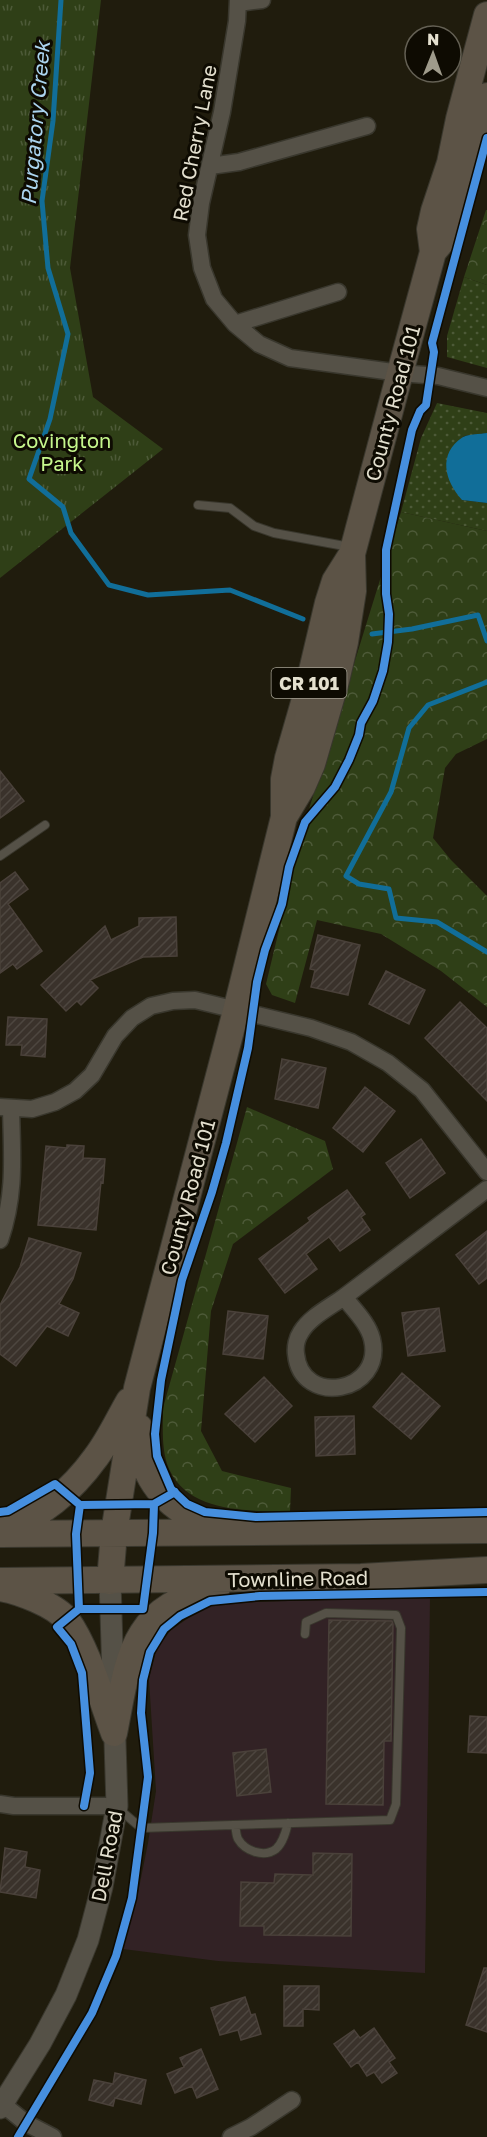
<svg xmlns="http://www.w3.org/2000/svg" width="487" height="2137" viewBox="0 0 487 2137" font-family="'Golos Text',sans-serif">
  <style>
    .commercial { fill: #322225 }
    .grass { fill: url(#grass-dots) }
    .forest { fill: url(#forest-crowns) }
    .park { fill: url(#park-tufts) }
    .water { fill: #116e99 }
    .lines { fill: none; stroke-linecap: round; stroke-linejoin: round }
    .stream { stroke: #116e99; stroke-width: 5 }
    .building { fill: url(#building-hatch); stroke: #4a413a; stroke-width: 1.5 }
    .service-casing { stroke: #39372d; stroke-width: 10 }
    .minor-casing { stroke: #39372d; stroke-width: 19 }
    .tertiary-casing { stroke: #39372d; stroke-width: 23 }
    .primary-casing { stroke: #39372d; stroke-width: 28 }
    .service { stroke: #555147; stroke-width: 8 }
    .minor { stroke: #555147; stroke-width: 16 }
    .tertiary { stroke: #555147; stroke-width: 21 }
    .primary { stroke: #5c5346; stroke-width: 26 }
    .cycleway-casing { stroke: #0e0b02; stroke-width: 11 }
    .cycleway { stroke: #468fdf; stroke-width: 8 }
    .labels { text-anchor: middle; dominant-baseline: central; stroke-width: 6; stroke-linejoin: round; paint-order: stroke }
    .shield { fill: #0e0b02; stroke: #a4a092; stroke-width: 1.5 }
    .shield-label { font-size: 18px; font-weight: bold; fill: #e4e0cf }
    .street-label { font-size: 20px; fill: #e4e0cf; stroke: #0e0b02 }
    .park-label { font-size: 20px; fill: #c6f78d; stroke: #0e0b02 }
    .water-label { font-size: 21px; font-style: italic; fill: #abd4ef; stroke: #0e0b02 }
  </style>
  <defs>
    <pattern id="grass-dots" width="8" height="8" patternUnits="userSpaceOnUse" patternTransform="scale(1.5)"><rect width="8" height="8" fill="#2f3f17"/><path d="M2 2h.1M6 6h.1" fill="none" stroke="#4d5a38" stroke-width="1.8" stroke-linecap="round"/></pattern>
    <pattern id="forest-crowns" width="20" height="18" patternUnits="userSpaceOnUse" patternTransform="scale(1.5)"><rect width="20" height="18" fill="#2f3f17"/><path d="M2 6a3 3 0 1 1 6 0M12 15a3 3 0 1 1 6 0" fill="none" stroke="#4d5a38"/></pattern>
    <pattern id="park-tufts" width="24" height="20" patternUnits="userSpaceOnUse" patternTransform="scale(1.5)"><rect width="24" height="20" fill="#2f3f17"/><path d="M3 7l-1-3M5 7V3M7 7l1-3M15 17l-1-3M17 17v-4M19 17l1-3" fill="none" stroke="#4d5a38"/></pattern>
    <pattern id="building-hatch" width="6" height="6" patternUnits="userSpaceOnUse" patternTransform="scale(1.5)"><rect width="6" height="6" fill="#3a322b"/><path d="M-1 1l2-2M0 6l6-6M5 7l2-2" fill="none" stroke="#4d463f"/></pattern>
  </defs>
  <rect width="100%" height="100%" fill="#201c0d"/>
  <path class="commercial" d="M430 1597 425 1973 218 1961 123 1949 137 1898 148 1843 156 1791 149 1679 157 1648 171 1630 203 1608 222 1603Z"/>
  <path class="grass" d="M464 277 487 285V368L447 357V336Z
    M437 403 487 413V433L464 436 450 451 462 500 487 503V531L401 512 421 438Z"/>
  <path class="forest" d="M486 210H487V285L464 277Z
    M401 512 487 531V739L456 754 445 768 433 838 451 860 487 896V1007L441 971 381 934 317 920 295 1003 272 995 266 984 305 822Z
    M247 1107 325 1141 333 1169 233 1244 211 1311 201 1431 222 1471 291 1488 290 1512C248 1510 190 1514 169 1469 161 1450 163 1428 163 1408Z"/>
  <path class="park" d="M0 0H101L70 268 93 397 163 449 0 578Z"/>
  <path class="water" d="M487 433V503L462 500C445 481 437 454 463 437 469 434 480 434 487 433Z"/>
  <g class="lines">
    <path class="stream" d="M61 0 53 121 42 201 48 268 68 334 50 419 29 479 63 507 71 533 109 585 148 595 230 590 303 619
      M372 634 412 629 478 615 487 641
      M487 682 428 705 409 728 391 792 346 876 359 884 389 889 396 918 437 922 487 952"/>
  </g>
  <path class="building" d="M0 771 24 801 0 818Z
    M15 872 28 889 8 904 42 951 17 969 13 964 0 973V883Z
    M176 917 177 956 143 957 90 980 98 988 81 1005 77 1001 66 1011 41 985 105 926 111 940 139 926V918Z
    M318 935 360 945 348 995 311 987 315 970 310 969Z
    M386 971 425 990 409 1024 369 1004Z
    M460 1002 487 1028V1101L425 1038Z
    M8 1017 47 1019 45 1057 21 1055 22 1045H6Z
    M282 1059 326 1068 318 1108 275 1099Z
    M365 1087 395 1111 363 1152 333 1128Z
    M421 1139 445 1173 410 1198 386 1163Z
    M67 1145 84 1146 83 1158 105 1159 103 1183 101 1182 96 1230 38 1225 46 1146 67 1148Z
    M347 1190 365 1214 361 1217 370 1230 340 1251 329 1237 306 1254 317 1269 285 1293 259 1259 310 1221 308 1218Z
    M487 1231V1278L479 1284 456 1255Z
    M29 1238 81 1253 73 1279 59 1304 79 1313 68 1336 47 1326 16 1366 0 1354V1305L20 1267Z
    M439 1308 445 1351 408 1356 402 1313Z
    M228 1311 268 1316 263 1359 223 1354Z
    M402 1373 440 1406 411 1439 373 1407Z
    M264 1377 292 1406 255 1442 225 1414Z
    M354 1416 355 1454 316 1456 315 1417Z
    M329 1620 392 1621 393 1624 391 1741H384L383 1805 326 1804Z
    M470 1716 487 1717V1753L468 1752Z
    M266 1749 271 1792 237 1796 233 1753Z
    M5 1848 27 1852 25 1867 40 1870 36 1898 0 1892Z
    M313 1853 352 1854 351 1936 264 1935V1926H240L241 1882 274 1883 275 1874 313 1875Z
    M484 1968H487V2032L466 2025Z
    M284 1986H319V2010L303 2009V2026H284Z
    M245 1997 251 2015 255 2014 261 2034 241 2040 238 2030 220 2035 211 2008Z
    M374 2028 395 2058 389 2062 397 2073 382 2083 374 2072 367 2076 358 2062 351 2067 334 2044 354 2030 360 2038Z
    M201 2049 218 2089 197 2098 192 2086 175 2093 167 2074 184 2067 180 2058Z
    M115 2073 146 2080 141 2104 115 2098 113 2106 89 2100 94 2080 113 2084Z"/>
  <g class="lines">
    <g class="service-casing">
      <path id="service" d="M198 505 230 508 254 526 274 533 350 547
        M0 856 45 825
        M119 1809 141 1828 390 1820 396 1804 401 1628 396 1615 326 1613 306 1622 305 1634
        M235 1825C236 1829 236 1835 238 1839 245 1851 264 1858 276 1849 283 1843 286 1831 288 1823"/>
    </g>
    <g class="minor-casing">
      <path id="minor" d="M238 0 237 21 222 112 201 203 197 235 202 268 214 299 235 324 259 344 290 358 400 373 438 376 487 388
        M238 3 262 0
        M210 166 239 162 367 126
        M235 324 338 292
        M0 1107 32 1109 55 1102 75 1091 92 1075 115 1036 132 1018 151 1006 173 1001 195 1000 311 1028 351 1042 388 1063 422 1090 487 1172
        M0 1240C16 1193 12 1156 11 1108
        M344 1297C354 1310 368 1323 372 1339 385 1393 301 1408 296 1354 295 1347 297 1338 301 1332 310 1317 330 1307 344 1297Z
        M344 1297 487 1189
        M0 1804 14 1806H117
        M0 2102 26 2123 53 2137
        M231 2137 251 2127 292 2100"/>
    </g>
    <g class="tertiary-casing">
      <path id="tertiary" d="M0 2108 40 2044 66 1995 88 1940 102 1887 117 1806 110 1581"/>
    </g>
    <g class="primary-casing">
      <path id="primary" d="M433 252 452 229 487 96
        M284 817 302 787 312 764 336 681 345 642 353 591 352 554
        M139 1427C140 1437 140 1450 143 1460 154 1495 184 1519 220 1526
        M0 1528C39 1520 73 1489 96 1457 109 1440 118 1420 129 1401
        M0 1534 487 1530
        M0 1581 361 1577 487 1570
        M110 1581 114 1533 137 1388 236 1011 284 817V779L288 758 307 692 328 603 335 581 352 554 400 373 433 252 430 229 434 211 450 163 459 119 487 15
        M0 1588C19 1591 55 1605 67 1620 88 1649 101 1699 114 1733
        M114 1733C129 1657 130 1608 217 1588"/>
    </g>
    <use href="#service" class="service"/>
    <use href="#minor" class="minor"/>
    <use href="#tertiary" class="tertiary"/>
    <use href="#primary" class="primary"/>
    <g class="cycleway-casing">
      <path id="cycleway" d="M487 138 432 343 434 352 426 405 420 411 412 430 386 550V594L389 614 388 642 383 671 373 701 361 723 359 735 349 760 335 787 305 822 289 867 282 904 265 950 257 982 248 1048 226 1143 212 1192 182 1280 161 1380 155 1434 157 1456 171 1489 187 1504 205 1512 256 1517 487 1512
        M80 1505 76 1534 79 1609H143L153 1533 154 1504
        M0 1512 8 1511 55 1484 80 1505 154 1504 175 1492
        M79 1609 57 1627 71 1644 82 1673 90 1773 84 1806
        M18 2137 92 2013 116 1956 132 1898 148 1777 141 1713 143 1680 150 1652 164 1629 180 1616 210 1601 260 1596 487 1592"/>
    </g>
    <use href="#cycleway" class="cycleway"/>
  </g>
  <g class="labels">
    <rect class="shield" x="271.5" y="668" width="75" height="30" rx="4.5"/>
    <g class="shield-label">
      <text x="309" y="683">CR 101</text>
    </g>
    <g class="street-label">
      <text transform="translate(194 143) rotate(-79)">Red Cherry Lane</text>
      <text transform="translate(392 403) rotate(-75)">County Road 101</text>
      <text transform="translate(187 1197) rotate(-75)">County Road 101</text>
      <text transform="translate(298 1578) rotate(-1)">Townline Road</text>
      <text transform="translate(106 1856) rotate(-79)">Dell Road</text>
    </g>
    <g class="park-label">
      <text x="62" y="440">Covington<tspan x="62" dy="23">Park</tspan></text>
    </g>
    <g class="water-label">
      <text transform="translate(35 123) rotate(-85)">Purgatory Creek</text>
    </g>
  </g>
  <g transform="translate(433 54) rotate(1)"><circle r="28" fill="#0e0b02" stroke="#646054" stroke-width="1.5"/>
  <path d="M0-4.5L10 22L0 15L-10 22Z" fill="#9f9b8b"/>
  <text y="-9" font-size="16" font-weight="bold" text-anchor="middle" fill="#e4e0cf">N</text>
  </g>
</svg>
